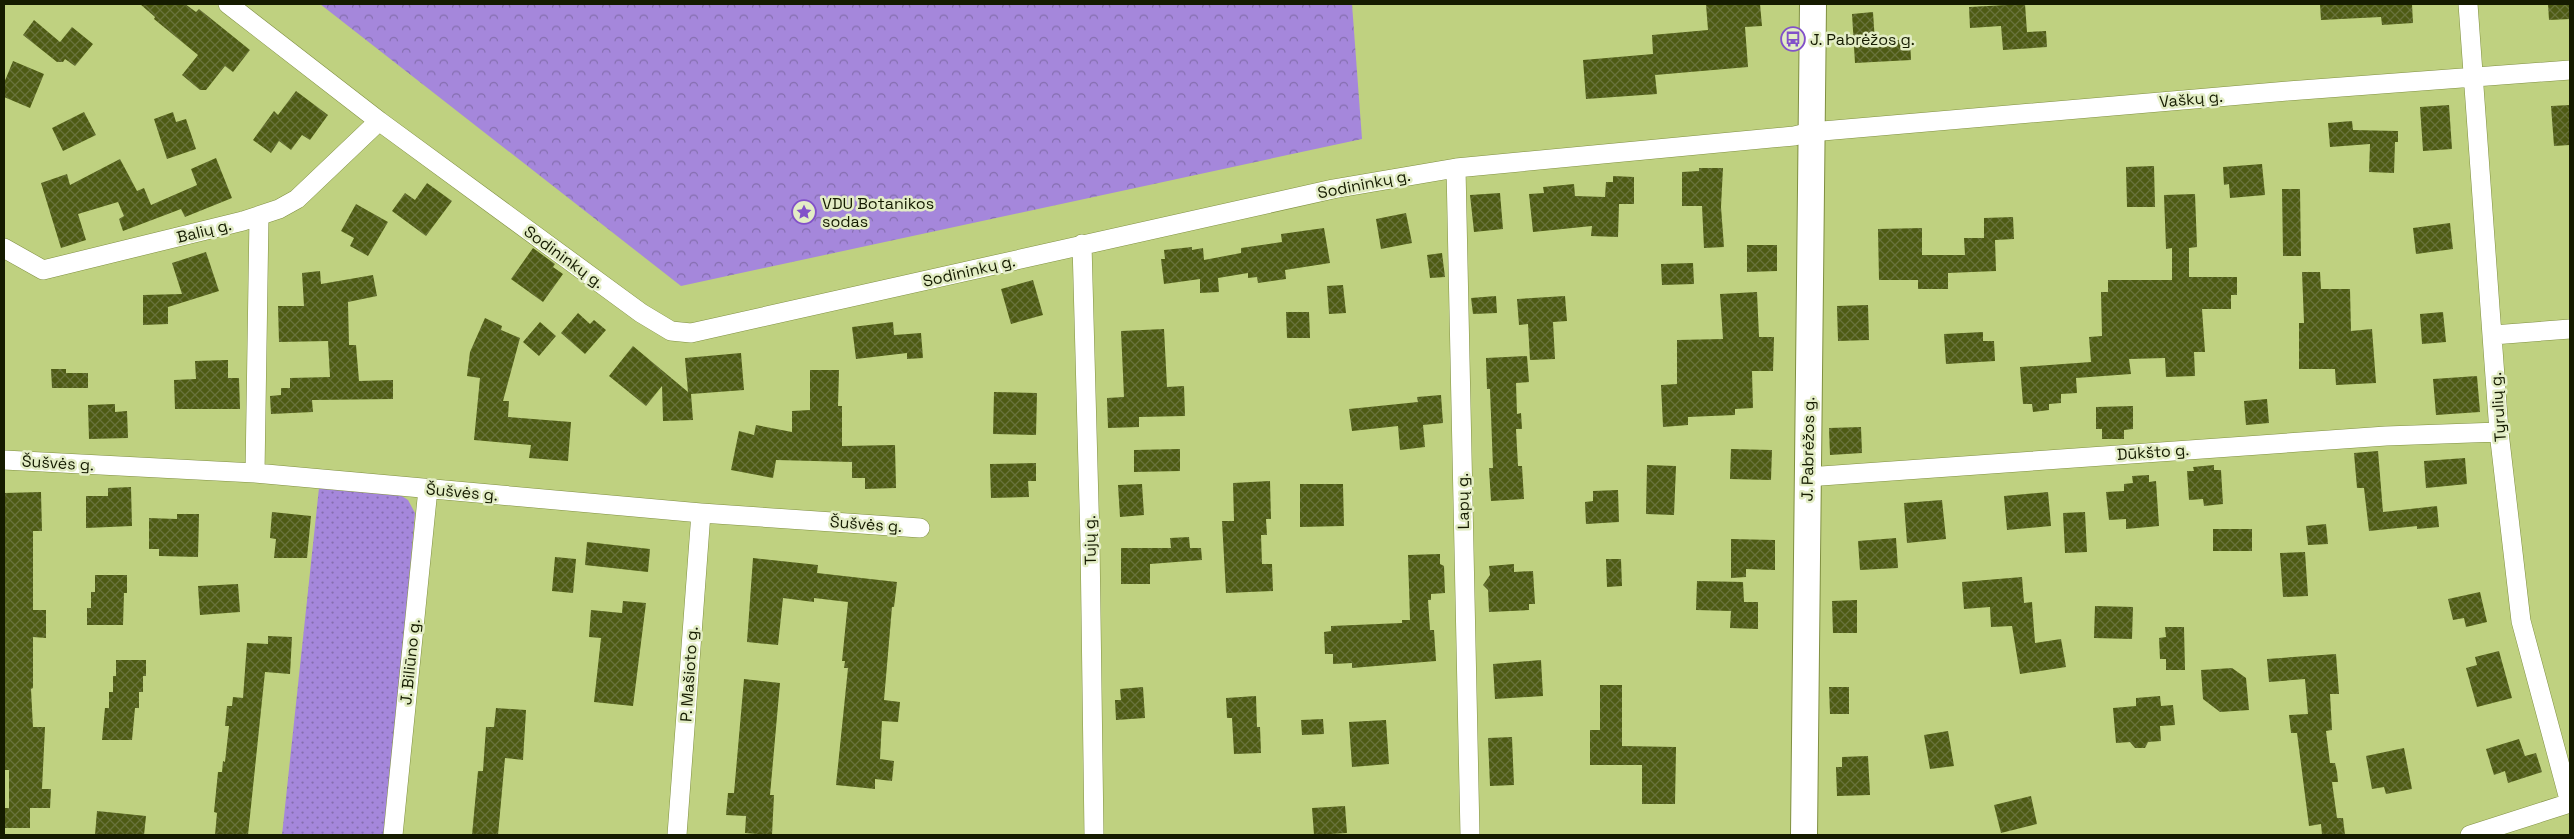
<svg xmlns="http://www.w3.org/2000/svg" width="2574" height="839" viewBox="0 0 2574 839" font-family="'Space Grotesk',sans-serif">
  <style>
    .grass { fill: url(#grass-dots) }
    .park { fill: url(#park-crowns) }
    .building { fill: url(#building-cross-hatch) }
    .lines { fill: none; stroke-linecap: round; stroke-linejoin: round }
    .street-casing { stroke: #809041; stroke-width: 20 }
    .secondary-casing { stroke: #809041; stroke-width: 28 }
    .street { stroke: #fff; stroke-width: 19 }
    .secondary { stroke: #fff; stroke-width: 26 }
    .labels { text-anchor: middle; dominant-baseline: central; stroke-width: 5; stroke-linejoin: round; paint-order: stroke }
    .poi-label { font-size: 16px; fill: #151b00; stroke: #e3edc5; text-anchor: start }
    .street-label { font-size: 16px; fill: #151b00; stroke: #e3edc5 }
  </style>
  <defs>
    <pattern id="grass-dots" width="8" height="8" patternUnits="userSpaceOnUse" patternTransform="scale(1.25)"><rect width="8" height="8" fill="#a587db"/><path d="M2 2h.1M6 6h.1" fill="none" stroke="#856eaf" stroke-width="1.8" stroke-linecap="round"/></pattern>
    <pattern id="park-crowns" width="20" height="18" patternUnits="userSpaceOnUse" patternTransform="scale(1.25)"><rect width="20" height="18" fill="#a587db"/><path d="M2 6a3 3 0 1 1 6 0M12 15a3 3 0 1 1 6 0" fill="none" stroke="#856eaf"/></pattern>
    <pattern id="building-cross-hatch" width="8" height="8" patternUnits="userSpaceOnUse" patternTransform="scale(1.25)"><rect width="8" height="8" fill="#4e5b14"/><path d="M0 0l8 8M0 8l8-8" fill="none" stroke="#69733c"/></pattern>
  </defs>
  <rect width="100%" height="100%" fill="#bfd180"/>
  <path class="grass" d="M319 488 397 493 408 500 415 513 387 835H282Z"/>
  <path class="park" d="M320 4H1352L1362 139 681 286Z"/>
  <path class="building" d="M140 4H185L196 12 199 9 250 50 233 72 225 66 206 90H200L182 75 198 55 154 19 155 17Z
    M1706 4H1760L1762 26 1745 27 1748 67 1655 75 1657 94 1586 99 1583 60 1653 54 1652 35 1708 30Z
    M2025 4 2027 32 2046 31 2047 47 2003 50 2001 26 1970 28 1969 7Z
    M2320 4H2412L2413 23 2382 25 2381 17 2321 20Z
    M2548 4H2570V19L2549 20Z
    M1873 12 1875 42 1910 39 1911 60 1855 63 1852 14Z
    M34 20 60 42 72 27 93 44 75 66 65 59 63 62H57L23 35Z
    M13 61 44 74 30 108 4 97V83Z
    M296 91 328 115 310 140 302 135 291 150 279 141 271 153 253 140 274 111 278 115Z
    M2449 105 2452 149 2423 151 2420 107Z
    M2570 105V145L2554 146 2551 106Z
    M84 112 96 135 63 151 52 128Z
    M173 112 176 122 186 119 196 149 167 159 154 119Z
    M2352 121 2353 130 2398 131V142H2395L2394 173 2369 172 2370 144 2330 147 2328 123Z
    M216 158 232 198 185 217 181 209 123 231 119 219 124 216 118 202 78 214 86 240 61 248 41 183 67 174 70 185 120 159 137 191 144 188 151 205 197 185 191 169Z
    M2262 164 2265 195 2230 198 2229 184 2224 185 2223 167Z
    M2154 166 2155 207H2127L2126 167Z
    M1699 168H1723L1721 207 1724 247 1704 248 1702 206H1682V172L1699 171Z
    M1613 176 1634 177V204H1619L1618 237 1591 236 1592 226 1533 232 1529 194 1544 193 1543 187 1574 184 1575 196 1605 197 1606 182H1613Z
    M427 183 452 201 426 236 392 211 405 193 415 200Z
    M2282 189H2300L2301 256H2283Z
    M1500 193 1503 229 1474 232 1470 195Z
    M2195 194 2197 247 2189 248V277H2237V295H2231V309H2202L2205 352H2194L2195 376 2166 377 2165 358 2129 359 2131 374 2076 378 2077 393 2061 394V403L2049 404V410L2033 412 2032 404H2023L2020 367 2091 362 2089 337 2102 336 2101 292H2108V280H2172V248L2166 249 2164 195Z
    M356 204 388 222 368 256 350 246 354 238 341 231Z
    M1406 213 1412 243 1381 249 1376 219Z
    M2013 217 2014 239 1995 240 1996 271 1948 273V289H1918V280H1879L1878 229 1922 228V255H1965L1964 238H1984V218Z
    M2450 223 2453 249 2416 254 2413 228Z
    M1324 228 1330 263 1285 270 1286 279 1258 283 1257 277 1248 278V273L1218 278 1219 292 1200 293V279L1164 284 1161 259H1165L1164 250 1192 247V250L1203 248 1204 260 1241 253V248L1282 242 1281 234Z
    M1747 245H1777V271L1747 272Z
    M533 248 555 264 553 267 563 274 543 302 511 279Z
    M206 252 219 291 168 307V324L143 325V295L182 294 172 263Z
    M1442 253 1445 277 1430 278 1427 255Z
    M1693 263 1694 284 1662 285 1661 264Z
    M320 271 321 284 373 275 377 296 348 302 349 345H356L359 381 393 380V399L312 400 313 412 271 414 270 396 281 395V388H290V378L330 377 328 341 279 342 278 306H304L302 273Z
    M2302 272H2320L2321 289H2350L2351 331 2372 329 2376 383 2336 385 2335 369H2299V323H2304Z
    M1033 280 1043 315 1011 324 1001 289Z
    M1343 285 1346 313 1329 314 1327 286Z
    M1757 292 1759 337H1774L1773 371H1752L1753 408 1735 409V415L1688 417V425L1663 427 1661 385 1677 384V340L1723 339 1720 294Z
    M1496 296 1497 313 1473 314 1471 298Z
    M1565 296 1567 321 1553 322 1555 359 1530 360 1528 324 1519 325 1517 299Z
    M1868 305 1869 340 1838 341 1837 306Z
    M1286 312H1309L1310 338H1287Z
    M2443 312 2446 342 2422 344 2420 314Z
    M578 313 590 324 594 320 606 330 585 354 561 333Z
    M485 318 502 326 501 330 520 338 503 401H509L508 417 571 422 568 461 529 458 531 445 474 440 480 378 467 376 470 352Z
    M540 322 556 336 539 356 523 342Z
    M893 322 894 335 921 333 923 358 907 359V353L856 359 852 327Z
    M1164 329 1167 387 1184 386 1185 416 1139 417V427L1108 428 1107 398 1124 397 1121 331Z
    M1983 332V341H1994L1995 361 1946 364 1944 334Z
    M633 346 688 392 685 358 741 353 744 390 691 394 693 420 663 421 662 386 646 406 609 376Z
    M1527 356 1529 382 1516 383 1517 414 1521 413 1522 429H1516L1518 466H1522L1524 499 1491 501 1489 468H1493L1490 389H1487L1486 358Z
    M228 360V378H239L240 409H175L174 380 196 379 195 361Z
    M51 369H66V373H88V388H52Z
    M810 370H839L838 406H842V446L895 445 896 488 865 489V478H852V462L776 460 773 478 731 470 739 431 754 435 756 425 792 432V411L810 410Z
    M2477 376 2480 412 2436 415 2433 379Z
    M994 392 1037 393 1036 435 993 434Z
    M1441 395 1443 423 1423 425 1425 447 1400 450 1398 426 1352 431 1349 409 1418 402 1417 397Z
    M2267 399 2269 423 2246 425 2244 401Z
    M115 404V412L127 411 128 438 89 439 88 405Z
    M2133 406V429L2124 430V439H2102V429H2096V407Z
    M1861 427 1862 453 1830 455 1829 428Z
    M1180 449V471L1134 472V450Z
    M1731 449 1772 450 1771 480 1730 479Z
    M2378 451 2383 512 2437 506 2439 527 2417 529V526L2369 531 2364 488H2357L2354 453Z
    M2465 458 2467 484 2426 488 2424 461Z
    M1036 463V481H1028L1029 497 991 498 990 464Z
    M1647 465 1676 466 1674 515 1646 514Z
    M2214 465V470H2221L2223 504 2204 506 2203 499 2189 500 2187 471H2194L2193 467Z
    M2149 475V482L2156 481 2159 526 2126 529V519L2109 520 2106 492 2124 491V484L2133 483 2132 476Z
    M1270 481 1271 519H1266L1267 535H1261L1262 564H1272L1273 591 1226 593 1222 521H1234L1233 483Z
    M1142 484 1144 515 1120 517 1118 485Z
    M1300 484H1343L1344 526 1300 527Z
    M131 487 132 526 86 528V496H108V488Z
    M1618 490 1619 522 1586 524 1585 502 1593 501V491Z
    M41 492 42 531H33V610H46V638L33 637V688L31 689 33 727H45L42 789H51L50 808H30V828H4V808H9V770H4V493Z
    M2048 492 2051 526 2007 530 2004 496Z
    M1942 500 1946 539 1907 543 1904 503Z
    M272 512 311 516 307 558H274L276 539 270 538Z
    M2085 512 2087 552 2065 553 2063 513Z
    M177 514H199L198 557 159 556V549H149V518L177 519Z
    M2326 524 2328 544 2308 545 2306 526Z
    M2213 529H2252V551H2213Z
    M1189 537 1190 548H1201L1202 560 1150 564V584H1121V548H1171L1170 538Z
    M1896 538 1898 568 1860 570 1858 541Z
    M1731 539 1775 540V570L1746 569V577L1731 578Z
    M587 542 650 549 648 572 585 565Z
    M2305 552 2308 596 2283 597 2280 553Z
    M1440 554V564L1444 566 1445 593 1431 594V600H1428L1430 630H1434L1436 661 1352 668V663L1333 664V654H1325L1324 632 1331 631V626L1402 623V620H1410L1408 555Z
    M555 557 576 559 573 593 552 591Z
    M753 558 818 565 817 573 897 582 894 607H892L884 700 900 702 898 722 882 721 880 759 894 761 892 781 875 779V789L836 785 848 668H844L845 661H842L848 602 814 598V602L783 598 778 645 747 642Z
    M1606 559H1621L1622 586 1607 587Z
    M1514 564V572L1533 571 1535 604H1529V610L1489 612 1488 590 1483 585 1490 575 1489 566Z
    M95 575H127V593H124L123 625H87V608H91V592H95Z
    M2022 577 2024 603 2032 602 2035 643 2061 639 2066 667 2020 674 2012 626 1991 627 1990 607 1964 609 1962 582Z
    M1697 581 1743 582 1744 602H1758V629L1730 628 1731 611 1696 610Z
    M238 584 240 612 200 615 198 586Z
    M2480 592 2487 622 2466 627 2464 618 2453 620 2448 599Z
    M1857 600V633H1833L1832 601Z
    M623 601 646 603 633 706 594 702 601 638 589 637 591 610 622 613Z
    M2095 606 2133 607 2132 639 2094 638Z
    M2165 627H2184L2185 670H2166V659H2160L2159 638 2166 637Z
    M268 636 292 637 290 674 265 672 248 835H215L217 813 214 812 218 772H222L223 761 225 762 229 726H225L227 706H232L233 697 243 698 247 643 268 644Z
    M2499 651 2512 698 2477 707 2466 668 2477 665 2475 657Z
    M2336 654 2339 694H2330L2332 730 2326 731 2330 763H2335L2337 772 2338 782H2332L2337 818H2343L2345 835H2322L2321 824 2309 826 2297 733H2291L2289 715 2308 714 2305 679 2269 682 2267 659Z
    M116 660H146V676H143V692H139V708H135L132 740H102L105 708H109V692H113V676H116Z
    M1541 660 1543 696 1495 699 1493 664Z
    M2232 668 2246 678 2249 710 2220 712 2203 699 2201 670Z
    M744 679 780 683 770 795H774L772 835 745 833 746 816 726 815 728 793H734Z
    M1600 685H1622V746L1676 747 1675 804H1642V765H1590V730H1600Z
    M1143 687 1145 718 1116 720 1115 700H1121L1120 689Z
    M1829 687H1849V714H1830Z
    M1256 696 1257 727H1260L1261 753 1234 754 1232 718H1227L1226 698Z
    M2160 696 2161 706 2173 705 2175 725 2160 726 2161 741 2148 742 2145 748H2135L2130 742 2116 743 2113 708 2136 706V698Z
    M496 708 526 710 523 760 505 758 498 835H472L478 771H483L486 727H494Z
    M1323 719 1324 734 1302 735 1301 720Z
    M1386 720 1389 764 1352 767 1349 722Z
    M1948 731 1954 766 1930 769 1924 735Z
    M1512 737 1514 785 1490 786 1488 738Z
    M2519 739 2525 756 2536 753 2542 772 2508 783 2505 771 2494 775 2486 749Z
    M2404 748 2412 789 2386 794 2384 787 2372 789 2366 756Z
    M1868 756 1870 795 1837 796 1836 767H1842V757Z
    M2031 796 2037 824 2001 833 1994 805Z
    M1345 806 1347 833 1314 835 1312 808Z
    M97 811 146 816 144 835H95Z"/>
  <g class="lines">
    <g class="street-casing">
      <path id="street" d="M228 4 379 121 641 313 671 331 691 333 1333 189 1456 168 1794 136 1811 132 2288 91 2570 70
        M2468 4 2499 432 2521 621 2570 803
        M1456 168 1470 835
        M1082 244 1090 541 1094 835
        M4 248 43 270 243 221 279 209 297 199 379 121
        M2493 335 2570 329
        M4 460 255 473 701 513 920 528
        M255 473 259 217
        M1807 477 2386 436 2499 432
        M393 835 428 489
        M677 835 701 513
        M2470 835 2570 803"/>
    </g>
    <g class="secondary-casing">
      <path id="secondary" d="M1804 835 1813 4"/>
    </g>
    <use href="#street" class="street"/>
    <use href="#secondary" class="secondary"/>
  </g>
  <defs>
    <g id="bus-ring" transform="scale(1.25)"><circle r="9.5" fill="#e3edc5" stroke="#8251c9" stroke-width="1.5"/><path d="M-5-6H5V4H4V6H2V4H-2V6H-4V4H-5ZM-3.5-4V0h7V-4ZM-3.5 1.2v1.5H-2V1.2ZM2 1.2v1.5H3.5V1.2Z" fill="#8251c9"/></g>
    <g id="sight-ring" transform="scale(1.25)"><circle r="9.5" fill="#e3edc5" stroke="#8251c9" stroke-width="1.5"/><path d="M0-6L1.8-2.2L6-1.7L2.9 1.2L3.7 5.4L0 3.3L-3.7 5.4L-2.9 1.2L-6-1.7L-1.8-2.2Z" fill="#8251c9"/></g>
  </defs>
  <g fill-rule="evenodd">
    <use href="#bus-ring" x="1793" y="39"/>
    <use href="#sight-ring" x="804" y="212"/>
  </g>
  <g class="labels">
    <g class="poi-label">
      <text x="1810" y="39">J. Pabrėžos g.</text>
      <text x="822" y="203">VDU Botanikos<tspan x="822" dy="18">sodas</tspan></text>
    </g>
    <g class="street-label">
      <text transform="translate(2191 99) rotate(-5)">Vaškų g.</text>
      <text transform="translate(1364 184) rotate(-11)">Sodininkų g.</text>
      <text transform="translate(204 231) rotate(-14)">Balių g.</text>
      <text transform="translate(564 257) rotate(36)">Sodininkų g.</text>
      <text transform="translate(969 271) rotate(-13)">Sodininkų g.</text>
      <text transform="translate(2498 407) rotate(-94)">Tyrulių g.</text>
      <text transform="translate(1808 449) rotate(-89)">J. Pabrėžos g.</text>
      <text transform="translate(2153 452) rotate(-4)">Dūkšto g.</text>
      <text transform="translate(58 463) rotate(3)">Šušvės g.</text>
      <text transform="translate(462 492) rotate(5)">Šušvės g.</text>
      <text transform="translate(1463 501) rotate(-91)">Lapų g.</text>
      <text transform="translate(866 524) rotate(4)">Šušvės g.</text>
      <text transform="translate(1090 540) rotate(-91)">Tujų g.</text>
      <text transform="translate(410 662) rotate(-84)">J. Biliūno g.</text>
      <text transform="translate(689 674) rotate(-86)">P. Mašioto g.</text>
    </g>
  </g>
  <rect width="2574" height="839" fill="none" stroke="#151b00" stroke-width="10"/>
</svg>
